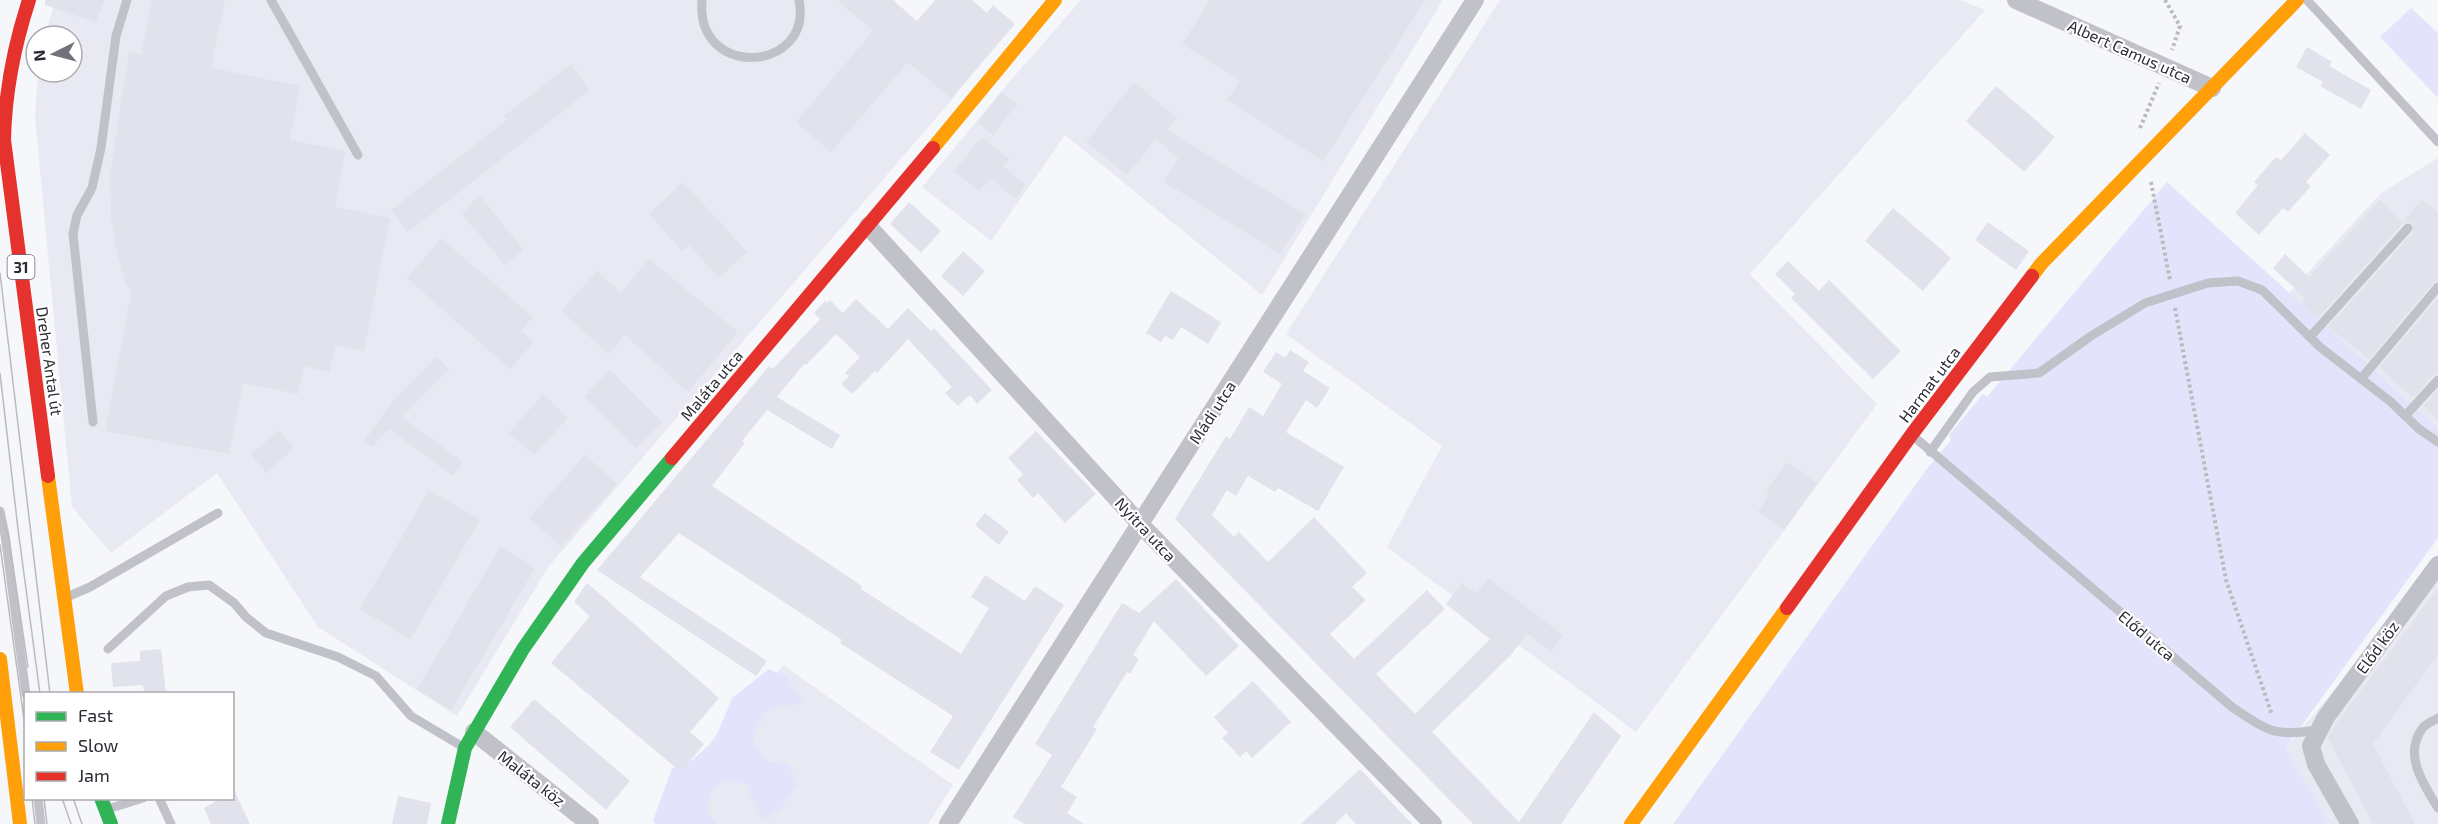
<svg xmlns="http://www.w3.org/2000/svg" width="2438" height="824" viewBox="0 0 2438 824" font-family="'Exo 2',sans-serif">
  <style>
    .built { fill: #e8e9f2 }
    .green { fill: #e3e4fb }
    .building { fill: #e1e2ec }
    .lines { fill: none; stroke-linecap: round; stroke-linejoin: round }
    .path { stroke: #babbbf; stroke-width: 4; stroke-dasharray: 3 3; stroke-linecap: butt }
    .lane { stroke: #c1c1c9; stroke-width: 9 }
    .street { stroke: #c1c1c9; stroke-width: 18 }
    .fast { stroke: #30b455; stroke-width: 14 }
    .slow { stroke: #ff9f0a; stroke-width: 14 }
    .jam { stroke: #e5322d; stroke-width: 14 }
    .tram { stroke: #babbbe; stroke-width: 1.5 }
    .labels { text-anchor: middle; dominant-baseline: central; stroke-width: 4.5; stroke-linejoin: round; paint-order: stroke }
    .shield { fill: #fff; stroke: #6a6b72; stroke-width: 1.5 }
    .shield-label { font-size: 15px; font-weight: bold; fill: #2a2b35 }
    .street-label { font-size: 16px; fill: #2a2b35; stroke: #fff }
  </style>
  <rect width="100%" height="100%" fill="#f6f7fa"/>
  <path class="built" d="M56 0H847L955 96 549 566 457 716 318 627 217 473 111 553 72 507 35 118 38 72H72V36H44Z
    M1081 0H1443L1262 295 1065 135 991 241 922 187 1005 87Z
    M1500 0H1960L1985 10 1750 274 1877 404 1636 732 1387 547 1442 446 1286 334Z
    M2438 158V428L2288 294 2381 193Z
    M2438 567V824H2329L2286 747Z
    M783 665 953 785 928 824H662Z"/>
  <path class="green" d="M2411 8 2438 33V98L2380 37Z
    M2167 182 2438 428V538L2286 747 2329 824H1673L1929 466 1951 440 1949 435 1983 394 1987 397Z
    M769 669 787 677 803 703 782 706 764 713 752 740 766 761 789 765 797 784 782 808 764 820 753 802 747 784 724 780 709 794 708 814 717 824H655L653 820 672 768 690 762 709 745 717 734 732 698Z"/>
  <path class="building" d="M45 0H104L96 22 45 5Z
    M152 0H225L211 68 300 86 290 140 345 151 335 207 390 218 364 351 335 345 330 372 304 366 298 394 243 383 229 454 105 431 132 288 127 287 116 249 111 217 110 174 129 52 141 54Z
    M837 0H893L917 21 935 0H972L987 13 993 5 1015 24 951 99 908 62 831 152 796 122 873 31Z
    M1210 0H1425L1323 161 1227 100 1240 81 1182 44Z
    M2307 47 2332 62 2329 66 2371 90 2361 109 2320 86 2323 82 2296 67Z
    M571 64 590 90 408 232 391 210 507 120 504 116Z
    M1134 82 1177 118 1167 130 1305 214 1280 254 1164 182 1178 158 1156 139 1127 175 1086 142Z
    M1996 86 2055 137 2024 172 1966 121Z
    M1001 92 1017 104 993 135 978 123Z
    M2305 133 2330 155 2306 182 2311 186 2288 212 2283 208 2259 235 2235 213 2258 185 2254 182 2276 157 2281 160Z
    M982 137 1009 159 1003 166 1026 185 1015 199 991 178 979 191 954 171Z
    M683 182 747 252 719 278 689 245 682 251 649 214Z
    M479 195 524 250 505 265 462 214Z
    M2380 200 2403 222 2422 200 2438 213V280L2433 283 2369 359 2328 327 2413 233V223L2409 221 2403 223 2318 318 2302 304 2306 299 2273 268 2285 254 2309 277Z
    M909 202 941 231 921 253 890 224Z
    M1893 208 1951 258 1923 291 1865 241Z
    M1988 222 2029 251 2016 270 1975 240Z
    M441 238 533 317 521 331 534 342 510 369 407 278Z
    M963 251 985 271 963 296 941 276Z
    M649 259 738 332 688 392 625 335 609 354 561 311 597 271 621 293Z
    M1788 261 1819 291 1829 280 1901 351 1873 379 1791 298 1795 294 1775 274Z
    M1171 291 1221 322 1208 344 1181 327 1173 340 1165 336 1161 342 1146 333Z
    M2438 298V373L2433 375 2413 398 2379 368Z
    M856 299 888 329 908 308 931 331 934 328 992 390 977 404 970 395 958 406 945 393 952 387 908 339 877 373 875 371 852 394 841 384 849 376 845 373 860 357 836 334 806 365 804 364 777 397 840 435 832 449 767 410 742 441 745 443 712 486 862 586 861 589 961 654 989 608 971 597 985 575 1025 601 1035 586 1064 605 959 770 930 752 953 716 840 643 842 640 679 533 640 577 767 661 756 676 597 570 769 366 773 369 820 319 814 313 825 301 827 303 830 300 843 313Z
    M1290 350 1309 362 1303 371 1330 388 1317 408 1306 400 1286 432 1344 467 1318 511 1278 488 1275 492 1248 476 1236 496 1227 490 1212 515 1234 537 1239 532 1268 562 1314 517 1367 573 1352 587 1366 600 1330 634 1354 659 1427 590 1445 609 1376 674 1415 714 1490 639 1446 604 1462 583 1476 594 1488 578 1563 635 1551 652 1527 633 1511 655 1432 732 1519 822 1594 712 1621 736 1561 824H1473L1175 519 1226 436 1230 439 1249 407 1263 416 1282 384 1263 372 1276 352 1285 358Z
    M437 357 449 369 402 417 463 462 453 476 389 429 372 447 364 441 393 401Z
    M610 370 662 422 636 448 584 397Z
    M2438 390V420L2423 406Z
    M543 394 568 418 534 455 509 433Z
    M279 430 294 448 266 473 251 454Z
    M1036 431 1096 494 1065 523 1038 493 1033 498 1017 480 1023 474 1008 458Z
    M585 455 617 484 561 546 529 518Z
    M1787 462 1817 483 1784 530 1758 511 1770 494 1766 491Z
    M429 490 480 520 410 639 360 609Z
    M985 513 1009 532 999 545 975 525Z
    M500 547 535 568 451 710 417 690Z
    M1176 579 1239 646 1206 676 1154 621 1133 655 1139 659 1130 674 1127 672 1093 727 1097 729 1061 787 1077 797 1067 813 1084 824H1025L1013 817 1052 755 1035 744 1122 603 1139 613Z
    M587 583 719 698 690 732 704 744 681 772 551 663 590 616 574 602Z
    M2438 588V654L2373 744 2415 824H2373L2328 738 2335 725Z
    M161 649 166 693H144L143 685 113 687 111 663 140 661V651Z
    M1253 681 1291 722 1252 758 1246 751 1240 757 1222 738 1228 733 1214 717Z
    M534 699 630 781 606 810 510 727Z
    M1360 769 1412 824H1356L1346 813 1335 824H1301Z
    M235 792 250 824H211L204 808 222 798H232V794Z
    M398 796 431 803 427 824H392Z"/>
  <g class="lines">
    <path class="path" d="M2165 0 2180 26 2172 50
      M2140 128 2159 83
      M2151 182 2170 280
      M2175 308 2226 580 2272 715"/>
    <path class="lane" d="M271 0 358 155
      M702 0C695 81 814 72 799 0
      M2307 0 2438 142
      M2310 337 2408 228
      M2361 379 2438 287
      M2405 416 2438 380
      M93 422 73 234 77 215 92 188 101 148 116 36 127 0
      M1912 435 2232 707C2268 731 2273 737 2318 730
      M1930 452 1973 392 1990 377 2039 373 2091 336 2145 303 2208 283 2238 281 2262 290 2320 347 2391 402 2419 429 2438 442
      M0 511 5 535 26 694
      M67 597 90 587 218 513
      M108 649 166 596 188 587 209 585 234 603 246 617 266 633 338 657 376 676 411 716 463 747
      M2438 718C2433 721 2425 724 2422 729 2403 755 2424 785 2438 808
      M38 798 41 824
      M159 798 171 824
      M108 809 143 798"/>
    <path class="street" d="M2016 0 2212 88
      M868 226 1140 524 1433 824
      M474 732 590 824
      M948 824 1475 0
      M2350 824 2316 764 2311 746 2326 717 2438 565"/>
    <path class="fast" d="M101 798 111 824
      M448 824 465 748 523 649 583 563 672 458"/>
    <path class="slow" d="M933 148 1055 0
      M2032 276 2041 264 2297 0
      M48 476 77 694
      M0 659 20 824
      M1631 824 1787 608"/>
    <path class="jam" d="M29 0C14 46 5 91 4 140L48 476
      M672 458 933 148
      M1787 608 1912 434 2032 276"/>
    <path class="tram" d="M0 273 50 694
      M0 373 18 529 40 694
      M0 511 9 539 28 667
      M0 545 26 734
      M32 798 35 824
      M44 798 47 824
      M62 798 71 824
      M73 798 82 824"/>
  </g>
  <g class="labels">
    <rect class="shield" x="7.5" y="255" width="27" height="24" rx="4.5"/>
    <g class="shield-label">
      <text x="21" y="267">31</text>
    </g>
    <g class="street-label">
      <text transform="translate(2130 51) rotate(24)">Albert Camus utca</text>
      <text transform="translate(50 361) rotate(82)">Dreher Antal út</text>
      <text transform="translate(1929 384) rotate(-53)">Harmat utca</text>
      <text transform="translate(711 385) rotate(-50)">Maláta utca</text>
      <text transform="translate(1212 412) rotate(-57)">Mádi utca</text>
      <text transform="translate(1146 529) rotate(47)">Nyitra utca</text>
      <text transform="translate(2147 635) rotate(40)">Előd utca</text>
      <text transform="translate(2377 647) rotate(-54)">Előd köz</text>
      <text transform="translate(532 778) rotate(38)">Maláta köz</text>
    </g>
  </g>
  <rect x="24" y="692" width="210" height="108" fill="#ffffff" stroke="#aaaaae" stroke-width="1.5"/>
  <rect x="36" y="712" width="30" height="9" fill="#30b455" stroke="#aaaaae" stroke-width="1.5"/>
  <text x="78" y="722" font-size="18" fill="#2a2b35">Fast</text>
  <rect x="36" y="742" width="30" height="9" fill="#ff9f0a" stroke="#aaaaae" stroke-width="1.5"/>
  <text x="78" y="752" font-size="18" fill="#2a2b35">Slow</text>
  <rect x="36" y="772" width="30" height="9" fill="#e5322d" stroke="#aaaaae" stroke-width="1.5"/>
  <text x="78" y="782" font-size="18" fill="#2a2b35">Jam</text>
  <g transform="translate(54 54) rotate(264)"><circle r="28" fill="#ffffff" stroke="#aaaaae" stroke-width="1.5"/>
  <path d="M0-4.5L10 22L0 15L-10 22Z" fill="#71727a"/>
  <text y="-9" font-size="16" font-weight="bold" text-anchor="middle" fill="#2a2b35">N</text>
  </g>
</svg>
